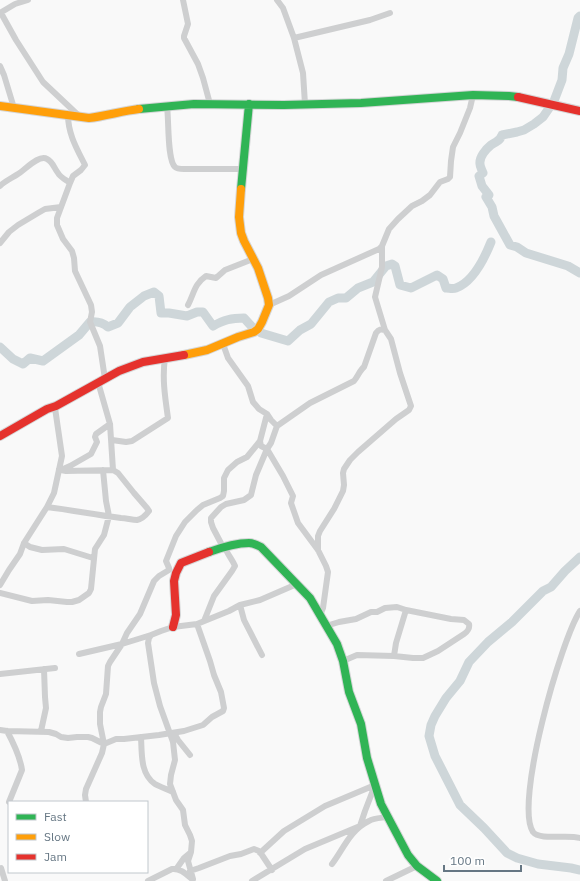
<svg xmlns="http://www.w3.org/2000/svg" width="580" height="881" viewBox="0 0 580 881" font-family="'IBM Plex Sans',sans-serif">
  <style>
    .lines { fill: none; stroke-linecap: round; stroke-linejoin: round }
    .river { stroke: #ced6d9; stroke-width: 9 }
    .fast-casing { stroke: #d5d6d7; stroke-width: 10 }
    .slow-casing { stroke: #d5d6d7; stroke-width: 10 }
    .jam-casing { stroke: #d5d6d7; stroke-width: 10 }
    .street { stroke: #cecfd0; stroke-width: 6 }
    .fast { stroke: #30b455; stroke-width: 8 }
    .slow { stroke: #ff9f0a; stroke-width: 8 }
    .jam { stroke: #e5322d; stroke-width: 8 }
  </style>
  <rect width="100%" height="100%" fill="#f9f9f9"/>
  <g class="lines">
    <path class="river" d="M580 16 578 18 569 54 563 68 562 80 554 101 543 117 534 124 524 130 517 132 502 135C500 142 496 141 491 145 486 149 479 157 480 164 480 167 482 170 483 173L479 176 482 186 489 195 486 197 492 207 494 216 510 245 517 247 526 253 568 266 580 273
      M261 333 288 341 300 330 311 324 329 302 338 298H346L358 288 373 282 386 266 392 264 395 266 400 285 411 288 437 275 443 279 446 288C449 288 453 289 456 288 473 282 485 257 491 242
      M0 347 13 359 23 364 30 358 43 361 79 335 90 322C97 321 102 322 108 327L118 323 130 307 144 296 154 292 159 296 161 313H169L187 316 197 312H203L213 326C224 320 231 318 244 318L253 328
      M580 557 565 571 551 587 543 591 512 622 488 642 469 662 460 681 446 698 435 716 431 725 429 736 435 756 460 805 484 828 507 853 517 858 538 864 571 868 580 870"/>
    <g class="fast-casing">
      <path id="fast" d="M139 109 194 104 284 105 361 103 473 95 509 96 518 97
        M241 189 249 104
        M209 552C220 548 237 543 249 543 253 543 257 545 261 547L310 598 337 644 343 661 349 692 361 724 367 758 381 804 408 855 417 866 437 881"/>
    </g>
    <g class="slow-casing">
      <path id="slow" d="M0 106 89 118C106 116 122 111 139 109
        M184 355 207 350 238 337 254 332 258 329 262 322 269 305 268 298 258 268 244 241 241 233 239 217 241 189"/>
    </g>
    <g class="jam-casing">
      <path id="jam" d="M518 97 580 111
        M0 436 47 409 56 406 119 371 143 362 184 355
        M173 627 176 615 174 581 176 573 181 563 209 552"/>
    </g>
    <path class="street" d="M183 0 188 24 184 36V38L198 64 203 78 210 104
      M277 0 283 8 294 38 303 73 305 104
      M0 13 15 4 28 0
      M1 13 16 40 43 82 77 114 79 117
      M294 38 370 20 390 13
      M0 66 4 75 14 108
      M167 107C169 119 167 160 175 167 177 169 181 169 184 169H244
      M68 115C68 134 77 149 85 165L81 170 73 176 70 183 57 218V225L63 239 72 251 74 258 75 271 91 305 92 312 90 322 100 346 105 379
      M0 186C5 181 12 178 18 174 25 170 39 154 47 159 53 162 54 168 58 173 60 177 66 180 70 183
      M0 243 9 232 18 225 38 213 45 209 61 207
      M188 305C194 294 194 284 206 276L216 278 225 270 253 259
      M269 305 289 296 321 275 379 249 382 246 389 229 398 219 412 206 422 201 430 195 440 182 448 179 450 177 451 161 453 147 460 133 470 108 473 95
      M223 344 228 358 248 386 253 402 259 409 267 414 271 420 277 426
      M98 382 110 424 113 470
      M112 440 126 442 132 441 168 418C165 397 162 378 165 358
      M260 441 261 446 267 449 283 476 293 496 291 503 298 523 318 550 326 566 328 572 323 608 320 615
      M59 469 61 470 70 466 91 454 97 442 95 437 96 434 110 424
      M47 507C72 510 96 515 121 518 126 518 132 520 137 520 142 519 146 515 149 511L147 508 134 493 118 473 113 470 66 471 61 470
      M24 543 30 547 42 550 64 549 93 558
      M223 547 213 528 211 522V518L221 507 226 504 244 500 251 495 256 475 267 449 271 443 277 426 310 403 354 381C358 376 360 370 364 367L376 333C379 329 381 329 385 330
      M318 550V536L320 531 334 509 343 491 344 485 343 473 344 469 350 460 358 452 396 419 409 410 411 406 400 373 391 339 385 330 375 297 382 267V246
      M0 585 9 570 20 554 24 543 47 507 54 493 62 456 55 408 56 406
      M0 593 32 601 48 600 67 602H72L79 600 89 593 91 589 95 549 104 535 109 516 106 501 103 470
      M240 605 244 620 262 655
      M580 611C561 640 514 804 533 832 540 841 568 834 580 838
      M204 621 214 596 232 571 235 566C232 559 227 554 225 547
      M326 626 339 622 356 619 371 612H377L385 608 397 607 406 610 451 619 464 620 469 624C470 628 467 632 464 634L438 651 423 658H413L394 656 357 655 343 661
      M79 654 122 644 151 635
      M394 656 396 643 406 610
      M0 674 55 668
      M0 730 7 731 49 732 56 734 61 737 68 738 77 737H88L92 738 104 744 116 739H124L159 735 184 731 203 725 212 717 223 711 224 708 221 692 214 675 210 661 197 624
      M7 731C14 744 20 756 22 770L9 802
      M41 731 46 708 45 697 44 669
      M174 733 178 740 190 755
      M141 737C142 753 140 774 155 784 160 787 167 789 173 792
      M86 802 85 795 86 789 102 753 104 744 100 724V712L101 707 106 694 108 666 110 662 122 644 127 633 140 614 154 581 159 576 169 570V568L166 561 176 536 185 522 197 510 203 505 220 498 223 496 224 491V478L228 470 237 462 247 457 260 441 267 414
      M260 853 284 831 325 806 375 785
      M332 864C344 848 350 830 369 821 374 818 381 818 387 817
      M1 868 5 881
      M177 868 184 858 190 853
      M190 871 199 868 230 856 241 854 254 849 259 851 262 855 272 870
      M193 879 188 861 191 852 192 841 190 835 185 825 183 810 176 800 170 784 171 775 175 760 173 742 160 706 154 683 148 643 149 638 151 635 161 631 173 627 197 624 229 611 240 605 260 600 297 584
      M148 881 172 869C180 868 186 874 192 879
      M252 881 305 849 360 826 365 811 375 785
      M386 881 417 866"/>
    <use href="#fast" class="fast"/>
    <use href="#slow" class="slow"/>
    <use href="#jam" class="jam"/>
  </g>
  <rect x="8" y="801" width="140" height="72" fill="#ffffff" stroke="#c1c8cd"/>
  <rect x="16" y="814" width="20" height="6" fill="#30b455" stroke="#c1c8cd"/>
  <text x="44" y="821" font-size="12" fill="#657683">Fast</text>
  <rect x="16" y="834" width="20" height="6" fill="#ff9f0a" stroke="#c1c8cd"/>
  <text x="44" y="841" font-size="12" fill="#657683">Slow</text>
  <rect x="16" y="854" width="20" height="6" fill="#e5322d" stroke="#c1c8cd"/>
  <text x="44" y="861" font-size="12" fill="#657683">Jam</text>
  <path d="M444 865v6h77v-6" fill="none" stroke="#657683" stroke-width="2"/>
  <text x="450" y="865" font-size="12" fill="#657683" stroke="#ffffff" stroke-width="3" paint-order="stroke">100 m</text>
</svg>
